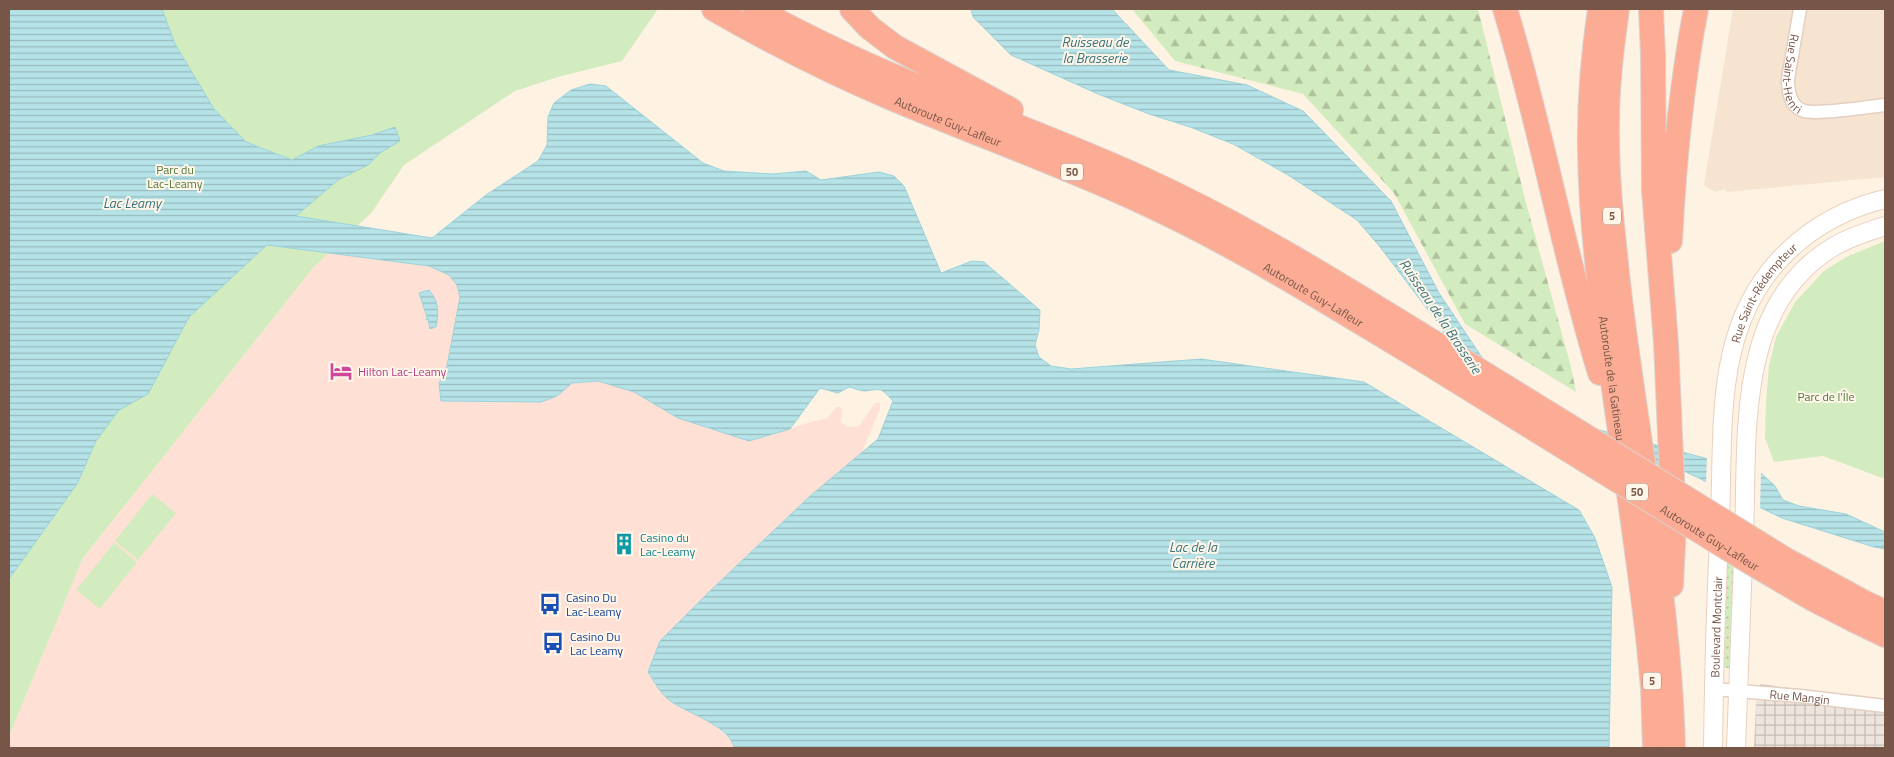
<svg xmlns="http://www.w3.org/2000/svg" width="1894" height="757" viewBox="0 0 1894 757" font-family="'Titillium Web',sans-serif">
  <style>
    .residential { fill: #f6e3d0 }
    .commercial { fill: #ffe0d5 }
    .industrial { fill: url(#industrial-grid) }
    .grass { fill: url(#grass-dots) }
    .forest { fill: url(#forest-firs) }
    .park { fill: #d3ecbf }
    .water { fill: url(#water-rules); stroke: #9bd3db }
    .pier { fill: #fef2e2 }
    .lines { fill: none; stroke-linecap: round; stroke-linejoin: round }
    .street-casing { stroke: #e5cfc0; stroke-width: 15 }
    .secondary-casing { stroke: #ead0bc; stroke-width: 20 }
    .highway-casing { stroke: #dcd3cf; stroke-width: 26 }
    .street { stroke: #fff; stroke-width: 12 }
    .secondary { stroke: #fff; stroke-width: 18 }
    .highway { stroke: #fcac94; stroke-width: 24 }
    .highway-bridge-casing { stroke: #dcd3cf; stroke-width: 26; stroke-linecap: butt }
    .highway-bridge { stroke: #fcac94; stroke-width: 24 }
    .labels { text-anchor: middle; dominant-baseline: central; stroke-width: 4; stroke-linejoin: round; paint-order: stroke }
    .shield { fill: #fff6e9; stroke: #a08678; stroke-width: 1 }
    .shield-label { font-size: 11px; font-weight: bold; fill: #775647 }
    .street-label { font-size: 12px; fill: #775647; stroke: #fff6e9 }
    .park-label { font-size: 12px; fill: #4f783c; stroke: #fff6e9 }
    .hotel-label { font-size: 12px; fill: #b23c85; stroke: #fff6e9; text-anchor: start }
    .culture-label { font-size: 12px; fill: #0d838f; stroke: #fff6e9; text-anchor: start }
    .transit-label { font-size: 12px; fill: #164399; stroke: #fff6e9; text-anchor: start }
    .water-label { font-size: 14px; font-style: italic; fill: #3a757e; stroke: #fff6e9 }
  </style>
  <defs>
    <pattern id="industrial-grid" width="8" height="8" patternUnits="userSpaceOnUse" patternTransform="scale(1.25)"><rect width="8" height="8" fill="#ece4dd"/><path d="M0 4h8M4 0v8" fill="none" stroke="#c4bcb5"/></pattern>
    <pattern id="grass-dots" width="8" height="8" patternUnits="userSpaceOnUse" patternTransform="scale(1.25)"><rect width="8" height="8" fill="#d3ecbf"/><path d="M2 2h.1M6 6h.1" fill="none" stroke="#b0c29d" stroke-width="1.8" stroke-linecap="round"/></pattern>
    <pattern id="forest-firs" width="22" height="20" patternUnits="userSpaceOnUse" patternTransform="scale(1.25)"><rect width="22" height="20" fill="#d3ecbf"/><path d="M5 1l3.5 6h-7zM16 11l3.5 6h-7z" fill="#b0c29d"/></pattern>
    <pattern id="water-rules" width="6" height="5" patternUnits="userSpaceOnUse" patternTransform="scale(1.25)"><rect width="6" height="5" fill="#b5e3e8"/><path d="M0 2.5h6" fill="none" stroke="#98bbbe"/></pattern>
  </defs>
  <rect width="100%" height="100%" fill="#fef2e2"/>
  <path class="residential" d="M1733 9H1885V177L1726 192 1725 189 1715 192 1704 185Z"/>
  <path class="commercial" d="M328 253 429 266 449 275 457 284 460 297 446 371 439 383 441 401 541 402 557 396 572 383 598 381 634 392 678 418 749 441 814 421 827 419 836 407H840L842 411 841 422 848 427 859 426 875 403H880V409L862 452 810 496 710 591 660 641 648 671 670 700 713 724 733 742 734 748H9V736L83 558 313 268Z"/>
  <path class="industrial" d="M1760 684 1885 700V748H1754L1756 704Z"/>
  <path class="grass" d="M1727 562 1734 566 1729 668H1722Z"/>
  <path class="forest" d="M1132 9H1478L1525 199 1571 367 1576 392 1465 324 1394 193 1303 94 1175 61Z"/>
  <path class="park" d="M9 9H658L622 61 558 77 515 91 404 165 372 212 313 268 83 558 9 736Z
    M1885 241V479L1823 456 1774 462 1765 438 1766 401 1769 366 1776 337 1795 302 1824 271 1846 257Z
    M152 494 176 513 138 560 115 541Z
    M114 543 137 562 100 609 76 590Z"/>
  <path class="water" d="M9 9H162L175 44 214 109 246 142 292 160 318 146 372 135 395 127 400 141 380 153 368 165 338 180 296 216 432 238 486 195 538 161 547 145 548 117 554 103 571 90 590 84 606 86 703 163 724 171 772 174 806 171 821 180 879 172 894 176 904 186 941 273 972 261 984 262 1040 310 1039 330 1035 345 1039 357 1051 366 1071 369 1201 359 1364 382 1579 510 1595 538 1612 587 1609 748H734C731 726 686 713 669 700 660 693 654 681 648 672L660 641 710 591 810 496 878 439 893 401C880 387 882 389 865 391 860 391 854 388 849 387L838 393 820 388 790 429 749 441 678 418 634 392 598 381 572 383 557 396 541 402 441 401 439 383 446 371 460 297 457 285 449 275 429 266 267 245 189 317 148 394 119 410 96 441 77 484 9 579Z
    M971 9H1112L1169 70 1247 85 1303 111 1391 201 1439 293 1487 365 1592 428 1761 473 1775 486 1783 500 1799 506 1846 514 1885 532V549L1874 547 1782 518 1686 472 1577 442 1465 369 1438 323 1380 247 1357 220 1288 175 1233 144 1190 127 1149 114 1098 94 1011 55 973 17Z
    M429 290C439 302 439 312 436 327L430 329 428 319 426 320 427 317 419 293Z"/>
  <path class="pier" d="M1707 456 1761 471 1760 510 1706 485Z"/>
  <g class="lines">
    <g class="street-casing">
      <g id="street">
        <path id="s1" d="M1800 9 1788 79C1788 91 1790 107 1804 111 1818 115 1868 107 1885 105"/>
        <path id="s2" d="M1714 689 1800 696 1885 706"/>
      </g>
    </g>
    <g class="secondary-casing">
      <g id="secondary">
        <path id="s3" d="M1713 748C1714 671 1716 595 1720 518 1724 424 1713 323 1787 252 1815 225 1847 208 1885 199"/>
        <path d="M1736 748C1738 676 1742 605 1744 533 1748 435 1735 306 1833 247 1849 237 1867 232 1885 226"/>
      </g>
    </g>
    <g class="highway-casing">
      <g id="highway">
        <path id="s4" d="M714 9C770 41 828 71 887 96 973 133 1062 164 1147 204 1242 248 1330 304 1420 358"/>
        <path d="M755 9C803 35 854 60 905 81 984 115 1065 143 1143 179 1244 225 1337 283 1431 341"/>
        <path d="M852 9 870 28 895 47 1011 110"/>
        <path d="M1505 9C1542 129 1563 253 1600 373"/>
        <path id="s5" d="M1600 9C1593 56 1589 104 1590 152 1591 229 1602 306 1613 382 1625 467 1638 552 1648 637L1653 688 1655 748"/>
        <path d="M1617 9C1612 46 1607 84 1607 122 1606 178 1613 235 1619 291 1637 443 1669 595 1673 748"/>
        <path d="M1651 9 1653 55 1654 190 1666 343 1674 525 1671 585"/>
        <path d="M1670 241C1674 163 1681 86 1696 9"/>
        <path d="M1865 603 1885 612"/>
        <path d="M1856 621 1885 635"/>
      </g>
    </g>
    <use href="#street" class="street"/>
    <use href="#secondary" class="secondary"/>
    <use href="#highway" class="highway"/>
    <g class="highway-bridge-casing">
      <g id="highway-bridge">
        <path d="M1431 341 1786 560 1865 603"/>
        <path id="s6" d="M1420 358 1750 562 1813 599 1856 621"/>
      </g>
    </g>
    <use href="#highway-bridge" class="highway-bridge"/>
  </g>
  <defs>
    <g id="hotel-bare" transform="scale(1.725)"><path d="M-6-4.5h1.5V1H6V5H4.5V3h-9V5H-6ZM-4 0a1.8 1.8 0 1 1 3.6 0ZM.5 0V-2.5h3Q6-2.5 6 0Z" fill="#d1479c" stroke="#fff6e9" stroke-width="2.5" paint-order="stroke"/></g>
    <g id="building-bare" transform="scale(1.725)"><path d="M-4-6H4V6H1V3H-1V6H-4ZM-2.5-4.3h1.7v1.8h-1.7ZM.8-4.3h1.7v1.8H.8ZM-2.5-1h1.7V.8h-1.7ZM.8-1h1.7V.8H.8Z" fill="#0f9aa8" stroke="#fff6e9" stroke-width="2.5" paint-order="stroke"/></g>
    <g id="bus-bare" transform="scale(1.725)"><path d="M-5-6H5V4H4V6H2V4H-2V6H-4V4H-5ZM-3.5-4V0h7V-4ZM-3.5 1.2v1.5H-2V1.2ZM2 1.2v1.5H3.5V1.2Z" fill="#1a4fb4" stroke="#fff6e9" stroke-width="2.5" paint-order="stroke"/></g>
  </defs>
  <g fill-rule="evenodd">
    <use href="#hotel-bare" x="341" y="371"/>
    <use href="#building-bare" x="624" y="544"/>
    <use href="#bus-bare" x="550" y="604"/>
    <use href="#bus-bare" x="553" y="643"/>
  </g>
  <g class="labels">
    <g class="shield">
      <rect x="1061" y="163.5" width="22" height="17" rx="4"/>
      <rect x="1603" y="207.5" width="18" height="17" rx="4"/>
      <rect x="1626" y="483.5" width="22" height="17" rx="4"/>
      <rect x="1643" y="672.5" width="18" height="17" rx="4"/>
    </g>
    <g class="shield-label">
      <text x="1072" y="172">50</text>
      <text x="1612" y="216">5</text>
      <text x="1637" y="492">50</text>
      <text x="1652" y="681">5</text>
    </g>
    <g class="street-label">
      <text stroke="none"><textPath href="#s1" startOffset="66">Rue Saint-Henri</textPath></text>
      <text stroke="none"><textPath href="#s4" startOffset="260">Autoroute Guy-Lafleur</textPath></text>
      <text stroke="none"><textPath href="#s4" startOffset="665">Autoroute Guy-Lafleur</textPath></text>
      <text stroke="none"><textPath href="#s3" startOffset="465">Rue Saint-Rédempteur</textPath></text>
      <text stroke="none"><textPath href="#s5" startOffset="371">Autoroute de la Gatineau</textPath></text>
      <text stroke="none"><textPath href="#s6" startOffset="341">Autoroute Guy-Lafleur</textPath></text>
      <text stroke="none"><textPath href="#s3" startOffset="121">Boulevard Montclair</textPath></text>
      <text stroke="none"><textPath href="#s2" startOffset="86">Rue Mangin</textPath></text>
    </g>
    <g class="park-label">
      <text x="175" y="169">Parc du<tspan x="175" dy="14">Lac-Leamy</tspan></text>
      <text x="1826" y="396">Parc de l'Île</text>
    </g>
    <g class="hotel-label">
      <text x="358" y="371">Hilton Lac-Leamy</text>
    </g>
    <g class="culture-label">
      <text x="640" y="537">Casino du<tspan x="640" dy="14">Lac-Leamy</tspan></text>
    </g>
    <g class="transit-label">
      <text x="566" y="597">Casino Du<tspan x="566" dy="14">Lac-Leamy</tspan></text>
      <text x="570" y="636">Casino Du<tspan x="570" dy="14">Lac Leamy</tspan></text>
    </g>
    <g class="water-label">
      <text x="1095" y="41">Ruisseau de<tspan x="1095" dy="16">la Brasserie</tspan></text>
      <text x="132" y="202">Lac Leamy</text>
      <text transform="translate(1441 316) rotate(56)">Ruisseau de la Brasserie</text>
      <text x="1193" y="546">Lac de la<tspan x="1193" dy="16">Carrière</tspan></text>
    </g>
  </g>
  <rect width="1894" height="757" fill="none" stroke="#775647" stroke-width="20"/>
</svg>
